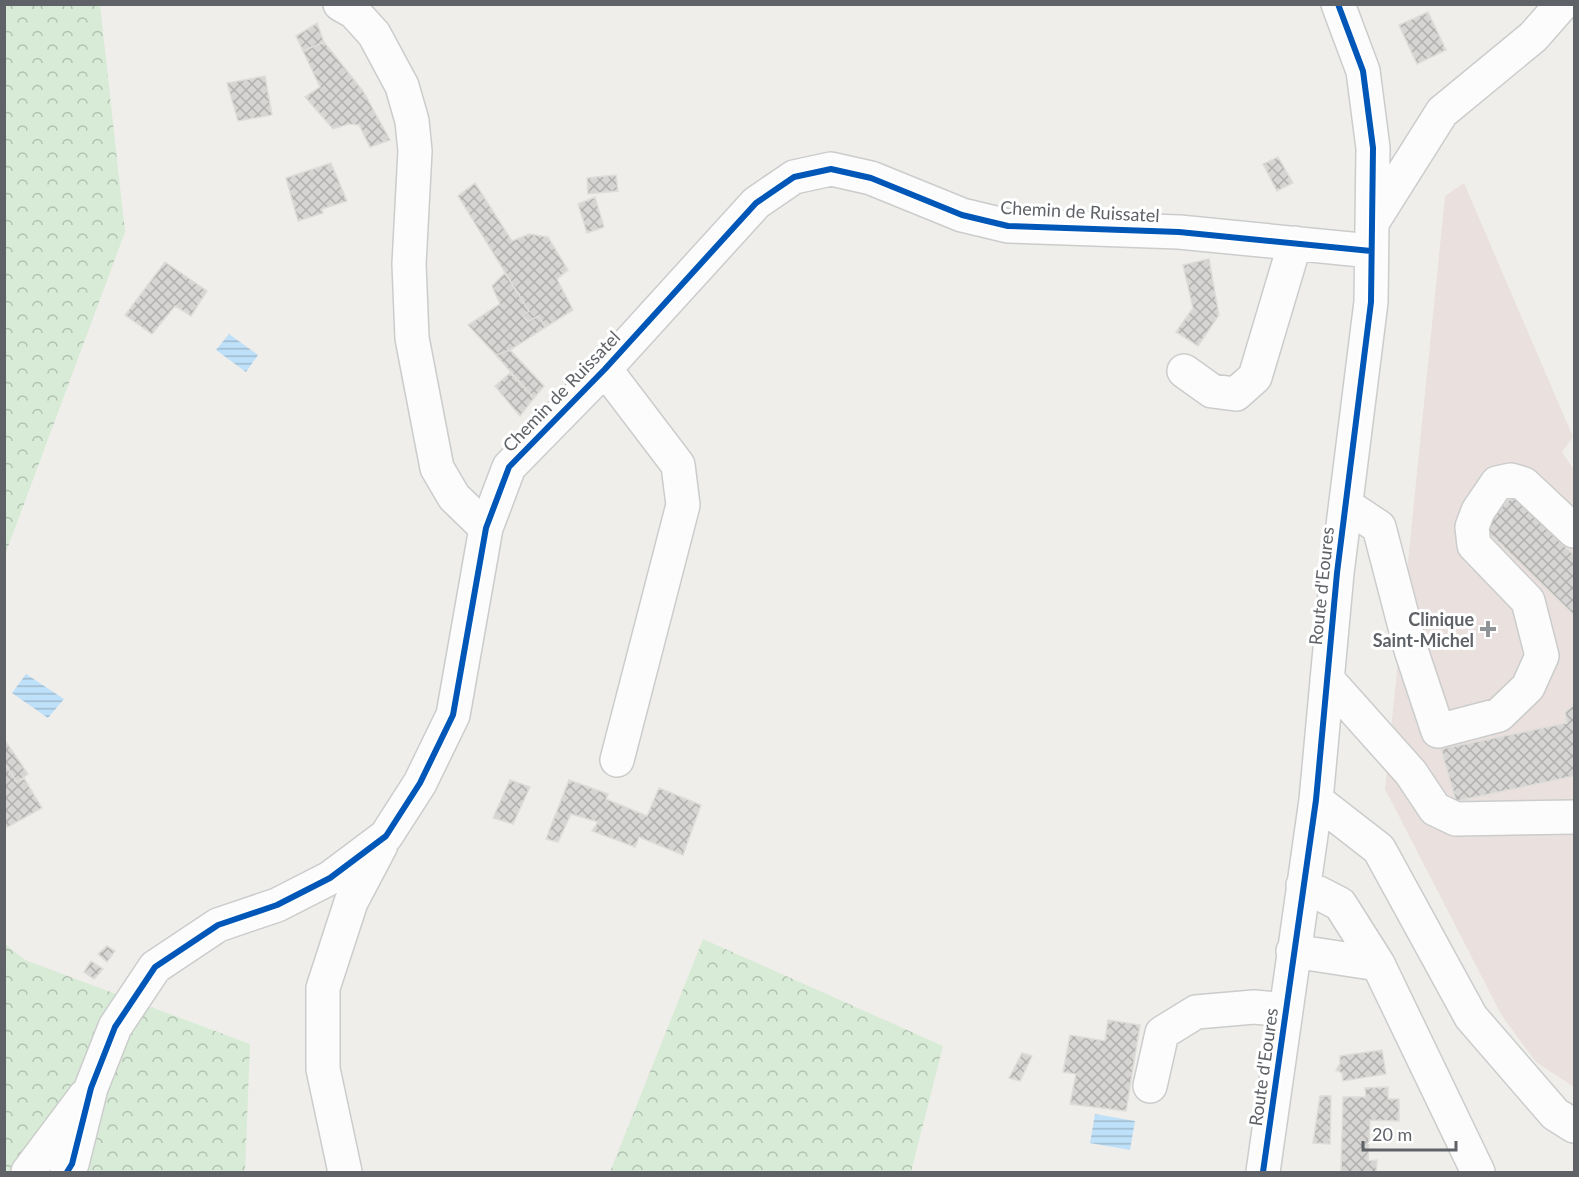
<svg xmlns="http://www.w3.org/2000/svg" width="1579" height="1177" viewBox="0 0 1579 1177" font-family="Lato,sans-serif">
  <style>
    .medical { fill: #eae0de }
    .forest { fill: url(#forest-crowns) }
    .water { fill: url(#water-rules) }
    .building { fill: url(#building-cross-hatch); stroke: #deddd9; stroke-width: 1.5 }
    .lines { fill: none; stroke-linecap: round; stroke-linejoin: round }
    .minor-casing { stroke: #cbcccc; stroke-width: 36 }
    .minor { stroke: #fdfcfc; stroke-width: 33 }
    .cycleway-casing { stroke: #fff; stroke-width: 10 }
    .cycleway { stroke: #0057b8; stroke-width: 6 }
    .poi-dot { fill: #919496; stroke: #fff; stroke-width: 2 }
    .labels { text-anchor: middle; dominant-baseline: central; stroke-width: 6; stroke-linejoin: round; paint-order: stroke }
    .street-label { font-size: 18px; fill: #5f6368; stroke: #fff }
    .poi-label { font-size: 18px; font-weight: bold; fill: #5f6368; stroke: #fff; text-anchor: end }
  </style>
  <defs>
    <pattern id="forest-crowns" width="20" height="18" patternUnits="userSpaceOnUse" patternTransform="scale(1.5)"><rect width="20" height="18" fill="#d8ebd6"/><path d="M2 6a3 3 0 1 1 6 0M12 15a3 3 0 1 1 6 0" fill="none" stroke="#b2c2b1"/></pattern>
    <pattern id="water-rules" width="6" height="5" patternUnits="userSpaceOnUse" patternTransform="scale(1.5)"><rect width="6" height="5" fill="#bfe0f9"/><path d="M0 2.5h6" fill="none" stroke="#9eb9cd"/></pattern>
    <pattern id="building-cross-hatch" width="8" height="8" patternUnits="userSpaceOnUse" patternTransform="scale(1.5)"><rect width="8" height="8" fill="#d6d5d3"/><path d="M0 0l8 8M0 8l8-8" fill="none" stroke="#b1b0af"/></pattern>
  </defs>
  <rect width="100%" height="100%" fill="#efeeea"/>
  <path class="medical" d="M1464 183 1573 437 1562 452 1574 470V1087L1536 1062 1502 1016 1385 789 1445 196Z"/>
  <path class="forest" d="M5 4 100 5 125 232 5 555Z
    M703 939 943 1046 911 1172H610Z
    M4 943 25 960 250 1044 245 1172H5Z"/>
  <path class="water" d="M229 334 258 355 246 372 216 350Z
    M26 674 64 699 48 718 12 693Z
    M1095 1114 1135 1121 1130 1150 1090 1143Z"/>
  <path class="building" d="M1428 12 1446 50 1417 64 1399 25Z
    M317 23 324 42 303 51 296 36Z
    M324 42 363 91 390 140 370 147 359 125 349 124 333 129 305 97 320 87 303 51Z
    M265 76 272 115 238 121 227 83Z
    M1278 157 1293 183 1277 191 1263 164Z
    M331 163 347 201 322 209 323 213 298 221 286 178Z
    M616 175 618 191 588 194 587 178Z
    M475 183 512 241 529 234 548 237 568 270 557 279 573 310 546 327 538 316 528 322 523 316 529 311 458 196Z
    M595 197 604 227 587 233 578 204Z
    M1209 259 1219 315 1198 346 1176 332 1193 308 1183 265Z
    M165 262 207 291 191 316 175 306 152 334 125 315Z
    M505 273 529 311 523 316 528 322 538 316 546 327 510 350 496 355 468 325 500 304 492 286Z
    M510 350 544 386 534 398 496 355Z
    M510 373 534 398 520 416 495 386Z
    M1513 496 1574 555V615L1482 526Z
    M1574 705V776L1456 801 1441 749 1567 723 1565 712Z
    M4 739 28 774 17 782 4 763Z
    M4 763 17 782 24 778 42 808 4 829Z
    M510 780 530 787 513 824 493 818Z
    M569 780 608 794 606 799 647 816 659 788 701 805 683 855 639 837 635 847 592 831 598 822 571 814 558 842 546 839Z
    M107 946 115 951 107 962 98 954Z
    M91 961 103 969 94 979 84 972Z
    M1108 1020 1140 1025 1126 1111 1070 1104 1076 1074 1063 1072 1070 1035 1105 1041Z
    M1382 1050 1386 1074 1343 1081 1342 1073 1336 1070 1340 1064V1056Z
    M1022 1053 1032 1056 1020 1081 1009 1078Z
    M1388 1087V1099H1399V1121L1370 1120 1368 1161 1377 1160 1376 1172H1341L1343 1097H1366L1365 1088Z
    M1320 1096H1331L1330 1144 1313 1143Z"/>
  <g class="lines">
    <g class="minor-casing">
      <path id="minor" d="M340 4 354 12 374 34 402 86 412 121 415 151 409 264 412 338 437 468 454 497 486 528
        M1372 223 1442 112 1533 37 1562 4
        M605 369 678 465 683 505 617 760
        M1184 371 1212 391 1236 394 1255 377 1295 243
        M1346 505 1379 527 1411 650 1438 731 1499 715 1528 687 1542 656 1528 601 1474 545 1472 527 1478 511 1497 483 1511 480 1524 484 1574 531
        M1327 679 1411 773 1435 809 1456 819 1574 817
        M1316 800 1379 849 1471 1017 1555 1114 1574 1126
        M1303 885 1340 904 1378 964 1478 1172
        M1293 951 1378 964
        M1150 1086 1162 1033 1196 1012 1254 1007 1286 1010
        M28 1172 85 1096
        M67 1172 72 1164 91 1088 115 1027 155 967 218 925 277 905 330 878 386 836 420 783 453 715 486 528 509 467 605 369 756 203 794 177 831 169 871 178 962 215 1008 226 1179 232 1371 251
        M345 1172 323 1069V988L351 902 381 845
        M1263 1172 1316 800 1337 573 1371 302 1373 148 1363 71 1338 4"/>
    </g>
    <use href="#minor" class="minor"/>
    <g class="cycleway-casing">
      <path id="cycleway" d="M67 1172 72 1164 91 1088 115 1027 155 967 218 925 277 905 330 878 386 836 420 783 453 715 486 528 509 467 605 369 756 203 794 177 831 169 871 178 962 215 1008 226 1179 232 1371 251
        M1263 1172 1316 800 1337 573 1371 302 1373 148 1363 71 1338 4"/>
    </g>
    <use href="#cycleway" class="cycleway"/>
  </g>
  <path class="poi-dot" d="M1485 620h6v6h6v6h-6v6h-6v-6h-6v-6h6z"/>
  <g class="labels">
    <g class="street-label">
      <text transform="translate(1080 211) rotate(3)">Chemin de Ruissatel</text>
      <text transform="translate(561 391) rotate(-46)">Chemin de Ruissatel</text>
      <text transform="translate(1321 586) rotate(-84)">Route d'Eoures</text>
      <text transform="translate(1263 1067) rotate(-82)">Route d'Eoures</text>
    </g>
    <g class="poi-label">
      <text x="1474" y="619">Clinique<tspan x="1474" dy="21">Saint-Michel</tspan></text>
    </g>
  </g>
  <rect width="1579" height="1177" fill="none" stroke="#5f6368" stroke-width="12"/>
  <path d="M1363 1141v9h93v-9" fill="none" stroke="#5f6368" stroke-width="3"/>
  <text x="1372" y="1141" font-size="18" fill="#5f6368" stroke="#ffffff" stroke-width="4.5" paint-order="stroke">20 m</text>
</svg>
